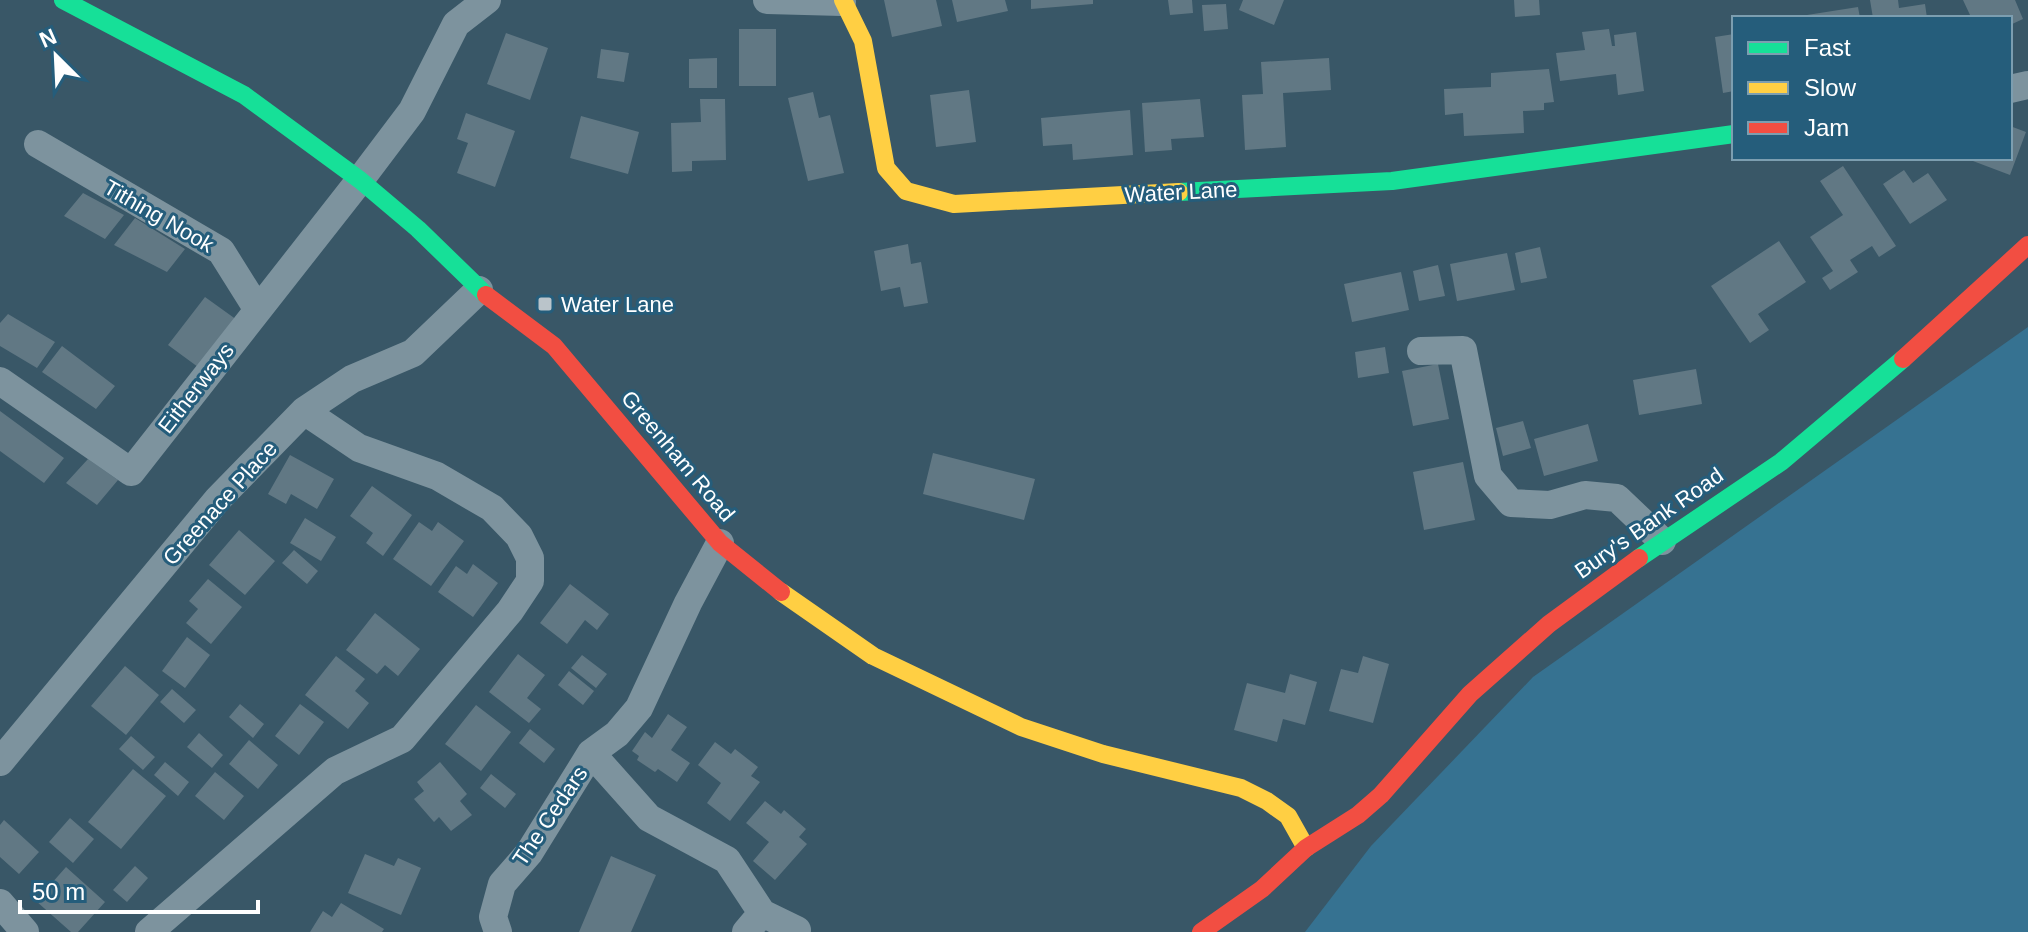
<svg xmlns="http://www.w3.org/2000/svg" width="2028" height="932" viewBox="0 0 2028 932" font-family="Helvetica,sans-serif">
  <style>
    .green { fill: #367291 }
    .building { fill: #617884 }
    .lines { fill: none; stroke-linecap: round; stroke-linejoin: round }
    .street { stroke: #7d939e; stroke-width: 28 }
    .fast { stroke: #16e098; stroke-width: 18 }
    .slow { stroke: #ffcf43; stroke-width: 18 }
    .jam { stroke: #f24e42; stroke-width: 18 }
    .poi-dot { fill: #bac4ca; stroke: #255d7b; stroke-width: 3 }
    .labels { text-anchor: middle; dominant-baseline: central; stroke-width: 6; stroke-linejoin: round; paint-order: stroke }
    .street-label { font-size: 22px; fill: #fff; stroke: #255d7b }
    .poi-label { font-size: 22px; fill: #fff; stroke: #255d7b; text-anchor: start }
  </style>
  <rect width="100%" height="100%" fill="#395767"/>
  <path class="green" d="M2028 327V932H1305L1371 846 1533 677Z"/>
  <path class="building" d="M884 0H936L942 26 892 37Z
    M952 0H1005L1008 11 957 22Z
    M1031 0H1093V4L1031 9Z
    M1168 0H1192L1193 13 1170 15Z
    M1243 0H1284L1274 25 1239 10Z
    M1514 0H1539L1540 15 1515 17Z
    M1870 0H1898L1899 8 1925 4 1927 18H1873Z
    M1963 0H2015L2023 19 2010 25V18H1963L1970 15Z
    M1226 4 1228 29 1204 31 1202 5Z
    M1858 7 1860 18H1807V15Z
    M739 29H776V86H739Z
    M1609 29 1612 46H1615L1614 35 1636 32 1644 91 1618 95 1616 74 1560 81 1556 53 1585 50 1582 32Z
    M506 33 548 48 530 100 487 84Z
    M1734 34V91L1723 93 1715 37Z
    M601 49 629 53 624 82 597 78Z
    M717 58V88H689V59Z
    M1329 58 1331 90 1283 93 1286 147 1245 150 1242 95 1263 94 1261 62Z
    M1549 69 1554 102 1544 103V110L1523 111 1524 133 1464 136 1463 113 1445 115 1444 89 1491 87V73Z
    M969 90 976 142 936 147 930 95Z
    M813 92 819 118 830 115 844 173 808 181 788 98Z
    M700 99H725L726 160 692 161V171L672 172 671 123 701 122Z
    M1200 99 1204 137 1171 139 1172 150 1145 152 1142 103Z
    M1130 110 1133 155 1073 160 1072 144 1043 146 1041 118Z
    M466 113 515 131 495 187 457 173 468 143 457 139Z
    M581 116 639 132 628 174 570 158Z
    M2010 126 2026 132 2010 175 1965 158H2010Z
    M1843 166 1896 246 1879 257 1872 246 1850 260 1858 272 1830 290 1822 278 1833 271 1810 237 1843 215 1820 181Z
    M1904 170 1913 183 1928 173 1947 200 1910 224 1883 184Z
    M83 193 124 215 105 239 64 216Z
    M135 218 185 249 167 272 114 245Z
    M1779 241 1806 282 1758 314 1769 330 1750 343 1711 286Z
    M908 244 911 264 921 262 928 303 904 307 900 287 881 291 874 251Z
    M1540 247 1547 278 1521 283 1515 253Z
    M1507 253 1515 290 1457 301 1450 264Z
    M1438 265 1445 296 1419 301 1413 271Z
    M1401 272 1409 310 1352 322 1344 284Z
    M205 297 237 320 198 367 168 345Z
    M8 314 55 342 37 368 0 346V323Z
    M62 346 115 386 96 409 42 372Z
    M1385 347 1389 373 1358 378 1355 352Z
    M1438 364 1449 419 1413 426 1402 371Z
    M1696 369 1702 404 1639 415 1633 380Z
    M0 411 64 458 44 483 0 451Z
    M1523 421 1531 448 1503 456 1496 428Z
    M1588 424 1598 461 1544 476 1534 439Z
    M933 453 1035 479 1024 520 923 494Z
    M290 455 334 479 317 509 291 494 286 504 268 494Z
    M88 459 118 480 97 505 66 483Z
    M1463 462 1475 520 1424 530 1413 472Z
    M372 486 412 515 383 556 366 543 373 533 350 516Z
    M305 518 336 537 321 561 290 543Z
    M419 522 432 531 438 522 464 541 431 586 393 559Z
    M239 530 275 561 245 595 209 565Z
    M294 550 318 571 307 584 282 563Z
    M473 564 498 583 473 617 438 592 456 566 467 574Z
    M208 579 242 607 211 644 186 623 198 609 189 601Z
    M570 584 609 614 597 630 585 620 567 644 540 623Z
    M375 613 420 649 398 676 385 665 377 674 346 650Z
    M187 637 210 655 185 688 162 671Z
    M518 654 545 675 527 698 541 709 529 723 489 692Z
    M582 655 607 674 596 688 571 668Z
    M336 656 365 679 355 691 369 703 348 729 305 695Z
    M1363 656 1389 664 1373 723 1329 711 1341 669 1358 673Z
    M125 666 159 695 126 735 91 706Z
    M569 671 594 691 583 705 558 685Z
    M1290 674 1317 682 1305 725 1283 719 1277 742 1234 730 1247 683 1285 693Z
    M172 689 196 710 184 723 160 702Z
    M240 704 264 724 253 738 229 717Z
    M300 704 324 722 299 755 275 736Z
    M476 705 511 732 481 771 445 744Z
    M668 714 687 727 671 750 690 763 677 782 658 769 655 772 637 760 639 756 632 751 645 732 652 738Z
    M530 729 555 749 544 763 519 743Z
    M199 733 223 755 212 768 187 747Z
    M131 736 155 757 143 770 119 749Z
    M249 740 278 765 258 789 229 764Z
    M715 742 731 754 735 749 758 767 751 776 760 782 730 821 707 803 721 783 698 765Z
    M165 762 189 782 178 796 154 775Z
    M440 762 467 794 460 801 472 815 451 831 439 817 434 822 414 799 424 791 417 782Z
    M133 769 166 796 121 849 88 822Z
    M215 772 244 796 224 820 195 796Z
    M491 774 516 794 505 808 480 788Z
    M765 801 781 814 784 810 806 829 799 837 807 844 775 880 753 861 769 842 746 823Z
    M70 818 94 839 73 863 49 842Z
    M4 820 39 852 19 874 0 857V825Z
    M365 854 394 866 398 858 421 868 401 915 348 893Z
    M611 856 656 875 631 932H579Z
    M135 866 148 878 127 902 113 890Z
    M66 867 105 902 78 932H71L36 901Z
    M341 903 384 929 382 932H310L323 911 332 917Z"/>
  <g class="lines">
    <path class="street" d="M767 0 842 2
      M2010 89 2028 85
      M38 144 221 251 258 310
      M1421 351 1463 350 1488 476 1511 503 1550 505 1585 495 1617 498 1662 541
      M0 381 131 472 360 180 412 111 456 24 487 0
      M591 753 649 818 727 860 762 913 746 932
      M0 762 218 499 304 411 352 379 413 353 479 290
      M0 903 25 932
      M762 913 797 930
      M149 932 335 771 402 739 510 611 530 581V558L519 536 492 508 437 476 359 448 304 411
      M498 932 493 917 502 884 529 853 591 753 617 734 639 708 688 603 720 543"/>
    <path class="fast" d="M63 0 244 95 360 180 418 229 486 295
      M1179 192 1392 181 1734 134
      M1639 558 1781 462 1903 359"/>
    <path class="slow" d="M843 0 863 41 886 168 906 191 954 204 1179 192
      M781 592 873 656 1021 727 1103 754 1241 788 1267 801 1288 816 1306 848"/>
    <path class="jam" d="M486 295 554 346 720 543 781 592
      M1903 359 2028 245
      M1201 932 1262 889 1306 848 1358 815 1381 795 1470 694 1549 624 1639 558"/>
  </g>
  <rect class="poi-dot" x="537" y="296" width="16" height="16" rx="4"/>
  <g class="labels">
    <g class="street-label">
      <text transform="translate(1181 192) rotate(-3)">Water Lane</text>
      <text transform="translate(159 216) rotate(30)">Tithing Nook</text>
      <text transform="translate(196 388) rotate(-52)">Eitherways</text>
      <text transform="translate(678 456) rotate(50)">Greenham Road</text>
      <text transform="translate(220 503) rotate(-48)">Greenace Place</text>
      <text transform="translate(1649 523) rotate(-35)">Bury's Bank Road</text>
      <text transform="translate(550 816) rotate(-56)">The Cedars</text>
    </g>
    <g class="poi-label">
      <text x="561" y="304">Water Lane</text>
    </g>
  </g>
  <rect x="1732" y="16" width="280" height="144" fill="#255d7b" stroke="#7c9eb0" stroke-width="2"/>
  <rect x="1748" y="42" width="40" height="12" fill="#16e098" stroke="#7c9eb0" stroke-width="2"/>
  <text x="1804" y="56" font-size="24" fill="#ffffff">Fast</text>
  <rect x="1748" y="82" width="40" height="12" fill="#ffcf43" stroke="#7c9eb0" stroke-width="2"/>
  <text x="1804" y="96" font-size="24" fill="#ffffff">Slow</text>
  <rect x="1748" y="122" width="40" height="12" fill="#f24e42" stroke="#7c9eb0" stroke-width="2"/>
  <text x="1804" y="136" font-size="24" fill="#ffffff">Jam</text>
  <g transform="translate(56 56) rotate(336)" stroke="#255d7b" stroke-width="6" paint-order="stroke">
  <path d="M0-6L14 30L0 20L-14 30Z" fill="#ffffff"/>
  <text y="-12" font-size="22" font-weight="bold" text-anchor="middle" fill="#ffffff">N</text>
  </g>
  <path d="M20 900v12h238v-12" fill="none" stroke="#ffffff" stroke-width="4"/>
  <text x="32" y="900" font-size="24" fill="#ffffff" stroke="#255d7b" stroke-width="6" paint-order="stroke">50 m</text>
</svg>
